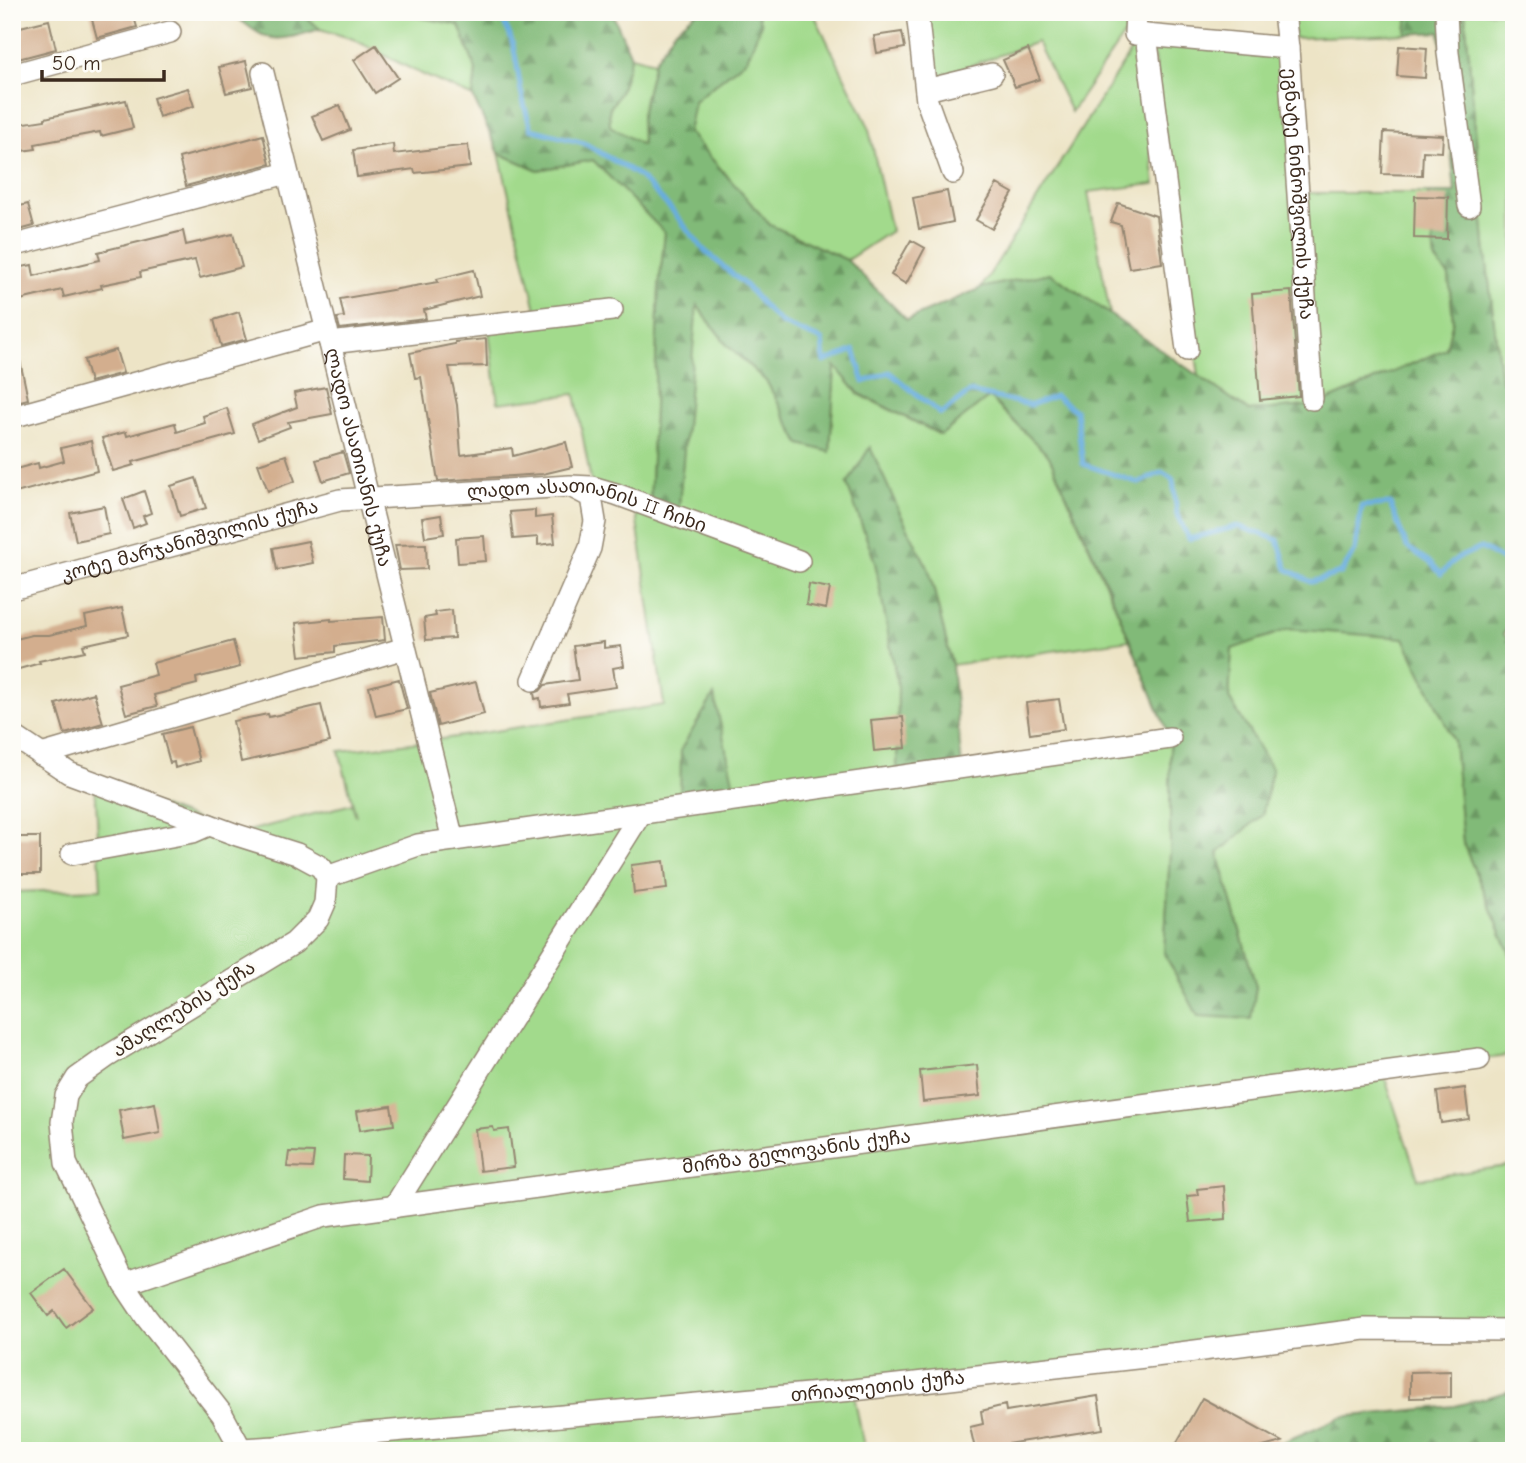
<svg xmlns="http://www.w3.org/2000/svg" width="1526" height="1463" viewBox="0 0 1526 1463" font-family="'Comic Neue','Noto Sans Georgian',sans-serif">
  <style>
    .green { fill: #a2da8c; stroke: #6e8255; stroke-width: 2 }
    .forest { fill: url(#forest-firs); stroke: #5e724b; stroke-width: 2 }
    .lines { fill: none; stroke-linecap: round; stroke-linejoin: round }
    .stream { stroke: #68adde; stroke-width: 5 }
    .building { fill: #d3ae8e }
    .minor-casing { stroke: #948772; stroke-width: 24 }
    .minor { stroke: #fff; stroke-width: 21 }
    .labels { text-anchor: middle; dominant-baseline: central; stroke-width: 6; stroke-linejoin: round; paint-order: stroke }
    .street-label { font-size: 19px; fill: #3b2a1e; stroke: #fdfcf7 }
  </style>
  <defs>
    <pattern id="forest-firs" width="22" height="20" patternUnits="userSpaceOnUse" patternTransform="scale(1.75)"><rect width="22" height="20" fill="#81ba78"/><path d="M5 1l3.5 6h-7zM16 11l3.5 6h-7z" fill="#6b9762"/></pattern>
  </defs>
  <rect width="100%" height="100%" fill="#fdfcf7"/>
  <filter id="ink" filterUnits="userSpaceOnUse"><feTurbulence type="fractalNoise" baseFrequency=".0143" numOctaves="2"/><feDisplacementMap in="SourceGraphic" scale="14" xChannelSelector="R" yChannelSelector="G"/><feConvolveMatrix kernelMatrix="1 2 1 2 8 2 1 2 1" color-interpolation-filters="sRGB"/></filter>
  <filter id="wash" filterUnits="userSpaceOnUse"><feTurbulence type="fractalNoise" baseFrequency=".00686" numOctaves="4" result="noise"/><feDisplacementMap in="SourceGraphic" scale="28" xChannelSelector="R" yChannelSelector="G"/><feGaussianBlur stdDeviation="1.57" result="paint"/><feColorMatrix in="noise" values="0 0 0 0 0 0 0 0 0 0 0 0 0 0 0 0 0 1.4 0 .05"/><feComposite in="paint" operator="in"/></filter>
  <g filter="url(#wash)">
    <rect width="100%" height="100%" fill="#ede4c6"/>
    <path class="green" d="M300 12H398L400 14 459 25 476 70 473 97 417 72 353 39 320 29Z
      M756 12H813L868 125 891 231 847 260 770 225 688 132 694 101 747 59 761 24Z
      M926 12H1128L1126 32 1071 112 1037 42 929 80Z
      M1292 12H1408L1406 34 1294 38Z
      M1465 12H1514V388L1501 381 1486 255Z
      M1137 41 1155 184 1088 192 1110 314 1050 273 981 288Z
      M1152 43 1281 55 1305 193H1428L1435 259 1449 276 1453 320 1446 349 1318 405 1249 411 1199 376Z
      M631 56 654 62 641 115 643 146 610 126 609 110 620 92Z
      M499 153 538 170 593 160 665 233 659 287 650 507 678 516 696 304 727 345 767 382 800 444 830 451 835 365 858 394 941 435 989 397 1049 456 1130 640 952 665 929 570 900 513 847 484 875 562 898 687 897 776 1170 738V853L1164 952 1256 987 1218 853 1262 815 1272 771 1229 698 1232 648 1289 629 1404 637 1454 741 1463 843 1514 963V1055L1383 1072 1418 1179 1514 1165V1330L1365 1329 853 1390 865 1451H12V892L101 889 95 783 237 834 352 804 356 816 339 751 429 741 664 705 634 501 592 487 575 394 498 403 488 325 538 318Z"/>
    <path class="forest" d="M230 12H300L320 29C271 44 269 43 230 12Z
      M398 12H612L631 56 620 92 609 110 610 126 642 145 641 115 654 62 675 30 697 12H756L761 24 747 59 694 101 688 132 770 225 847 260 907 320 981 288 1050 273 1249 411 1318 405 1446 349 1453 320 1449 276 1435 259 1428 193H1455L1440 32 1406 34 1408 12H1465L1486 255 1501 381 1514 388V620L1503 634 1514 644V963L1463 843 1454 741 1404 638 1289 629 1232 649 1229 698 1272 770 1262 815 1218 853 1256 987 1251 1019 1198 1016 1164 953 1170 853V738L1107 585 1049 456 989 397 941 435 858 393 835 366 830 452 800 444 767 382 727 345 697 305 678 517 650 507 659 287 665 233 593 160 538 170 499 153 473 97 476 70 459 25Z
      M870 447 900 513 929 570 952 665 962 767 897 777 898 687 875 562 847 484Z
      M714 695 737 799 680 808 681 749Z
      M1514 1390V1451H1246L1283 1442 1341 1417 1455 1406Z"/>
    <g class="lines">
      <path class="stream" d="M495 12C514 29 516 61 520 85 522 100 527 114 531 129L584 143 638 175 671 209 704 250 745 285 770 313 783 324 822 340 824 362 854 350 864 382 889 372 941 414 970 392 1031 405 1055 396 1076 411 1083 464 1139 483 1162 472 1173 479 1177 515 1189 539 1238 526 1278 540 1287 569 1311 582 1341 573 1355 551 1362 506 1390 504 1407 547 1431 563 1441 574 1457 558 1481 548 1506 562 1514 561"/>
    </g>
    <g id="blocks">
      <path class="building" d="M90 12H119L121 18 133 14 137 27 97 38Z
        M49 20 56 49 18 59 12 29Z
        M902 32 905 48 877 53 874 36Z
        M376 45 398 78 375 93 354 60Z
        M1399 46 1427 48 1425 78 1397 76Z
        M1028 49 1040 79 1015 87 1003 60Z
        M246 61 252 87 226 93 219 67Z
        M188 88 194 106 159 117 153 98Z
        M126 100 133 128 101 136 100 132 35 144 36 149 15 152 12 125 45 120V118Z
        M340 105 350 130 323 141 312 116Z
        M1384 132 1443 135 1442 152 1423 151 1422 175 1382 174Z
        M263 135 270 164 186 186 179 158Z
        M393 144 394 154 468 145 470 167 415 173 414 169 357 177 353 150Z
        M997 184 1013 193 992 229 976 220Z
        M947 191 953 222 919 229 913 198Z
        M1415 196 1448 197 1447 239 1414 238Z
        M1118 203 1156 216 1162 263 1129 268 1121 225 1111 222Z
        M28 204 34 226 12 232V208Z
        M183 231 186 245 233 234 242 267 200 278 195 260 140 272 141 277 101 285 102 288 64 297 62 290 12 302V269L32 265 34 276 100 260 98 252Z
        M911 240 925 248 906 284 891 275Z
        M474 270 480 296 424 310 426 319 340 329 337 318 344 317 340 299 438 282 437 279Z
        M1291 291 1299 396 1260 400 1252 294Z
        M239 312 247 339 221 346 214 320Z
        M486 339 487 366 449 367 457 405 461 455 512 448 513 456 566 442 572 467 543 474 438 481 421 377 415 378 410 353 455 344V342Z
        M116 350 123 373 90 382 84 360Z
        M18 351 28 399 12 403V352Z
        M326 387 332 414 288 422 290 427 258 439 252 424 297 407 294 393Z
        M227 408 235 434 133 462 134 465 113 471 102 438 126 432 127 436 175 423 177 432 205 423 203 416Z
        M91 441 97 471 12 494V470L38 463 39 468 64 461 61 448Z
        M343 452 349 473 323 481 316 460Z
        M286 455 295 481 268 491 258 464Z
        M196 478 206 508 180 516 171 486Z
        M144 491 151 513 143 516 146 523 133 528 123 499Z
        M104 506 109 534 76 541 70 513Z
        M535 510V518L552 516 555 543 538 545V537L513 539 510 512Z
        M441 515 444 534 425 537 422 518Z
        M484 536 486 561 458 563 456 538Z
        M308 541 313 563 277 570 273 548Z
        M426 544 427 569 400 570 395 545Z
        M809 584 830 588 826 609 806 605Z
        M122 608 128 635 83 645 85 651 39 661 40 663 12 671V640L32 635H49L87 626 85 616Z
        M452 610 454 638 426 640 424 618 436 616 435 612Z
        M383 617 385 640 335 646V652L300 656 296 623 331 619V621Z
        M233 641 240 667 196 678 197 684 154 695 157 706 126 714 118 685 156 675 153 663Z
        M604 642V648L621 646 624 666 613 668 616 687 567 694 569 703 541 707 540 698 535 699 534 693 540 691 545 685 578 680 573 646Z
        M399 679 407 709 376 716 369 687Z
        M476 682 484 714 438 726 430 693Z
        M94 693 103 723 65 734 56 704Z
        M1059 699 1064 729 1030 734 1026 703Z
        M321 705 330 742 241 762 233 721 268 714 269 717Z
        M903 717 906 748 874 751 871 720Z
        M190 727 199 761 175 768 174 762 170 763 162 734Z
        M14 837H40V874H14Z
        M664 861 667 889 634 893 631 865Z
        M977 1065 980 1096 923 1102 920 1071Z
        M1465 1088 1469 1119 1441 1123 1437 1092Z
        M155 1103 160 1133 124 1140 119 1110Z
        M391 1106 394 1125 360 1130 357 1111Z
        M493 1127 494 1131 509 1129 514 1167 480 1171 475 1129Z
        M289 1152 314 1153 312 1168 287 1167Z
        M344 1155 368 1156 367 1181 343 1179Z
        M1224 1186 1226 1219 1190 1222 1187 1196 1198 1195 1197 1189Z
        M64 1269 93 1308 66 1328 54 1311 48 1316 31 1293Z
        M1451 1371V1397L1410 1398V1372Z
        M1098 1396 1103 1429 975 1449 970 1427 983 1424 981 1411 1005 1405 1006 1411Z
        M1202 1398 1282 1442 1248 1451H1172Z"/>
    </g>
  </g>
  <g filter="url(#ink)">
    <use href="#blocks" fill-opacity="0" stroke="#948772" stroke-width="2"/>
    <g class="lines">
      <g class="minor-casing">
        <g id="minor">
          <path d="M917 12 927 101 953 173"/>
          <path id="s1" d="M1136 12 1135 34 1288 48 1312 399"/>
          <path d="M1284 12 1288 48"/>
          <path d="M1446 12 1448 53 1469 206"/>
          <path d="M1146 35 1187 350"/>
          <path id="s2" d="M263 73 453 840"/>
          <path d="M12 75 170 32"/>
          <path d="M926 90 992 74"/>
          <path d="M12 246 287 173"/>
          <path d="M330 343 612 310"/>
          <path d="M12 417 327 330"/>
          <path id="s3" d="M12 589 340 500 570 486 592 487 616 494 799 561"/>
          <path d="M533 680 590 548 595 521 591 497 572 487"/>
          <path d="M12 735 69 773 237 835 297 854 321 867 327 877 325 903 318 919 294 943 108 1056 77 1078 66 1096 62 1122 66 1163 124 1284 146 1317 222 1414 242 1451"/>
          <path d="M41 755 405 648"/>
          <path d="M72 854 193 832 209 825"/>
          <path d="M327 877 418 845 1170 738"/>
          <path d="M394 1207 641 813"/>
          <path id="s4" d="M124 1284 324 1216 1479 1059"/>
          <path id="s5" d="M241 1449 275 1447 359 1434 853 1390 1172 1354 1365 1329 1514 1330"/>
        </g>
      </g>
      <use href="#minor" class="minor"/>
    </g>
  </g>
  <g class="labels">
    <g class="street-label">
      <text stroke="none"><textPath href="#s1" startOffset="322">ეგნატე ნინოშვილის ქუჩა</textPath></text>
      <text stroke="none"><textPath href="#s2" startOffset="396">ლადო ასათიანის ქუჩა</textPath></text>
      <text stroke="none"><textPath href="#s3" startOffset="590">ლადო ასათიანის II ჩიხი</textPath></text>
      <text stroke="none"><textPath href="#s3" startOffset="184">კოტე მარჯანიშვილის ქუჩა</textPath></text>
      <text transform="translate(184 1009) rotate(-32)">ამაღლების ქუჩა</text>
      <text stroke="none"><textPath href="#s4" startOffset="688">მირზა გელოვანის ქუჩა</textPath></text>
      <text stroke="none"><textPath href="#s5" startOffset="640">თრიალეთის ქუჩა</textPath></text>
    </g>
  </g>
  <rect width="1526" height="1463" fill="none" stroke="#fdfcf7" stroke-width="42"/>
  <path d="M42 70v10h122v-10" fill="none" stroke="#3b2a1e" stroke-width="3.5"/>
  <text x="52" y="70" font-size="21" fill="#3b2a1e" stroke="#fdfcf7" stroke-width="5" paint-order="stroke">50 m</text>
</svg>
